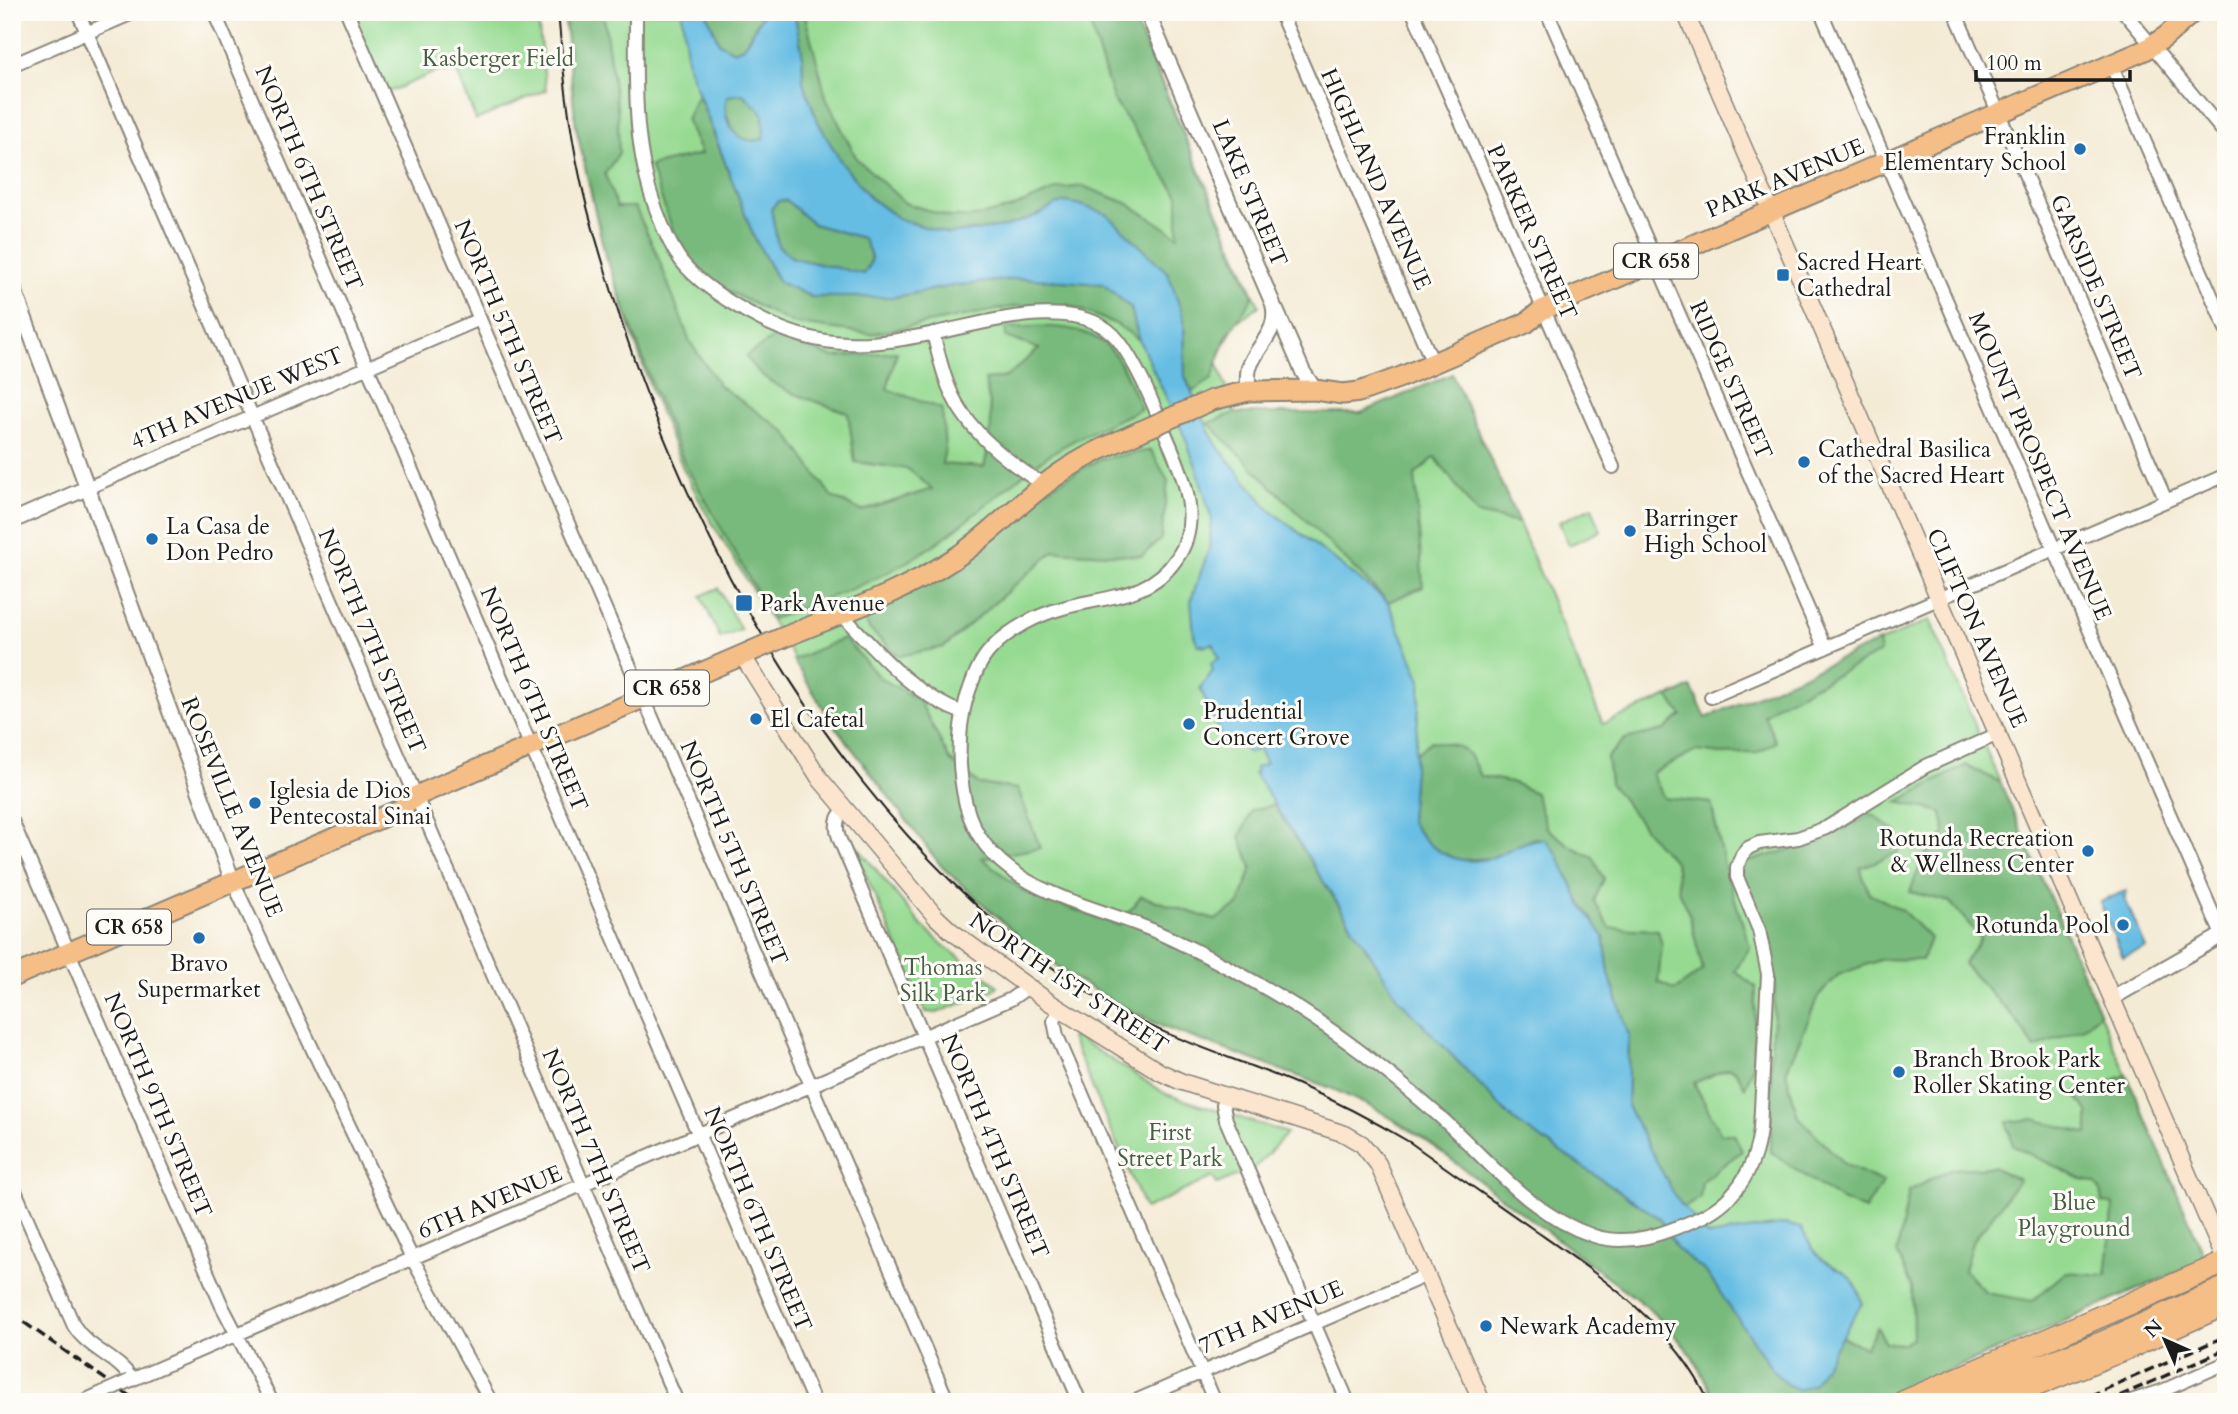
<svg xmlns="http://www.w3.org/2000/svg" width="2238" height="1414" viewBox="0 0 2238 1414" font-family="Cardo,serif">
  <style>
    .green { fill: #96da92; stroke: #597b57; stroke-width: 2 }
    .forest { fill: #78ba7c; stroke: #4a6b4c; stroke-width: 2 }
    .water { fill: #66bde3; stroke: #416c80; stroke-width: 2; fill-rule: evenodd }
    .lines { fill: none; stroke-linecap: round; stroke-linejoin: round }
    .minor-casing { stroke: #888478; stroke-width: 16 }
    .tertiary-casing { stroke: #888478; stroke-width: 18 }
    .secondary-casing { stroke: #888478; stroke-width: 19 }
    .primary-casing { stroke: #888478; stroke-width: 23 }
    .motorway-casing { stroke: #888478; stroke-width: 24 }
    .minor { stroke: #fff; stroke-width: 12 }
    .tertiary { stroke: #fff; stroke-width: 14 }
    .secondary { stroke: #fbe5cf; stroke-width: 16 }
    .primary { stroke: #f6be87; stroke-width: 19 }
    .motorway { stroke: #f6be87; stroke-width: 21 }
    .tram { stroke: #1c1c1c; stroke-width: 2 }
    .rail { stroke: #1c1c1c; stroke-width: 3.5; stroke-dasharray: 10 5; stroke-linecap: butt }
    .minor-bridge-casing { stroke: #888478; stroke-width: 16; stroke-linecap: butt }
    .primary-bridge-casing { stroke: #888478; stroke-width: 23; stroke-linecap: butt }
    .minor-bridge { stroke: #fff; stroke-width: 12 }
    .primary-bridge { stroke: #f6be87; stroke-width: 19 }
    .poi-dot { fill: #1f6fb2; stroke: #fdfcf7; stroke-width: 2.5 }
    .labels { text-anchor: middle; dominant-baseline: central; stroke-width: 6; stroke-linejoin: round; paint-order: stroke }
    .shield { fill: #fdfcf7; stroke: #605f5e; stroke-width: 2 }
    .shield-label { font-size: 21px; font-weight: bold; fill: #1c1c1c }
    .park-label { font-size: 23px; fill: #475e45; stroke: #fdfcf7 }
    .poi-label { font-size: 23px; fill: #1c1c1c; stroke: #fdfcf7; text-anchor: start }
    .street-label { font-size: 23px; fill: #1c1c1c; stroke: #fdfcf7 }
  </style>
  <rect width="100%" height="100%" fill="#fdfcf7"/>
  <filter id="ink" filterUnits="userSpaceOnUse"><feTurbulence type="fractalNoise" baseFrequency=".0143" numOctaves="2"/><feDisplacementMap in="SourceGraphic" scale="14" xChannelSelector="R" yChannelSelector="G"/><feConvolveMatrix kernelMatrix="1 2 1 2 8 2 1 2 1" color-interpolation-filters="sRGB"/></filter>
  <filter id="wash" filterUnits="userSpaceOnUse"><feTurbulence type="fractalNoise" baseFrequency=".00686" numOctaves="4" result="noise"/><feDisplacementMap in="SourceGraphic" scale="28" xChannelSelector="R" yChannelSelector="G"/><feGaussianBlur stdDeviation="1.57" result="paint"/><feColorMatrix in="noise" values="0 0 0 0 0 0 0 0 0 0 0 0 0 0 0 0 0 1.4 0 .05"/><feComposite in="paint" operator="in"/></filter>
  <g filter="url(#wash)">
    <rect width="100%" height="100%" fill="#f4ebd5"/>
    <path class="green" d="M351 12H537L546 90 476 120 457 72 438 71 384 94Z
      M564 12H1131L1259 306 1235 323 1217 361 1235 413H1361L1452 374 1519 523 1603 724 1691 687 1706 718 1930 620 2206 1260 1877 1402H1717L1691 1354 1675 1335 1646 1306 1424 1139 1378 1110 1331 1088 1161 1026 1120 1005 1070 976 1034 950 942 867 832 722 705 511 682 466 651 390 604 250 576 127Z
      M1592 507 1601 531 1569 545 1559 522Z
      M718 588 741 630 720 638 701 596Z
      M856 845 922 926 943 945 998 986 992 991 937 1013 926 1012 854 848Z
      M1074 1036 1166 1094 1287 1133 1255 1168 1217 1184 1213 1177 1145 1209 1071 1038Z"/>
    <path class="forest" d="M564 12H603L618 113 619 153 605 174 617 207H635L656 252 690 342 720 386 786 432 832 497 862 511 932 489 908 469 855 462 848 413C815 400 764 390 746 356L775 337 833 357 897 352 887 389 942 409 945 449 942 464 984 467C993 430 993 418 985 380L1006 377 1039 349 1006 337V328C1041 326 1085 322 1111 350 1122 360 1134 394 1141 409 1108 425 1072 438 1042 460 997 493 958 532 910 560 867 586 819 601 772 619L684 462 654 390 604 250 576 127Z
      M706 12H764L743 47 734 51 719 43Z
      M794 12H804L827 100 857 159 905 203 949 217H975L1012 208 1057 189 1083 186 1129 204 1178 236V195L1113 99 1086 12H1131L1253 297 1225 339 1212 379 1194 391 1191 390 1185 377 1184 319 1055 205 1038 215 1005 227 948 234 899 219 870 198 841 162 818 122 803 82 802 51Z
      M743 93 763 113 765 139 752 143 735 135 724 109 727 96Z
      M698 94 754 237 779 282 812 297H895L952 286 1022 278 1103 284 1131 308 1139 340 1116 324 1068 305 1017 306 871 334 791 323 724 289 692 263 673 231 650 166 701 154 686 119Z
      M786 200 813 224 863 238C871 255 875 259 863 275L793 258 778 246 771 209 778 201Z
      M1452 374 1519 523 1477 514 1435 457 1415 475 1423 587 1388 602 1208 423 1235 413H1361Z
      M1151 450 1168 481 1161 539 1142 556 1054 551 944 647 899 656 870 630 859 611 1040 493 1100 459Z
      M844 638 879 677 919 700 950 760 979 784 1018 789 1040 848 982 858 1024 892 1119 925 1141 896 1215 920 1239 905 1252 868 1240 837 1252 810 1274 805 1399 999 1513 1120 1659 1218 1678 1250 1706 1272 1737 1316 1813 1383 1842 1336 1865 1348 1877 1327 1886 1343 1905 1344 1913 1337 1912 1287 1897 1253 1909 1191 1950 1169 1993 1167 2019 1180 1972 1243 1964 1270 1986 1293 2032 1301 2066 1272 2106 1275 2114 1204 2102 1203 2100 1190 2095 1183 2083 1180 2013 1146 2007 1122 2034 1119 2088 1134V1111L2074 1094 2127 1075 2206 1260 1875 1402H1717L1691 1354 1675 1335 1646 1306 1424 1139 1378 1110 1331 1088 1161 1026 1120 1005 1070 976 1034 950 942 867 832 722 793 660Z
      M1878 642 1880 653 1777 705 1764 715 1776 742 1757 753 1721 754 1696 751 1652 773 1664 798 1711 803 1725 868 1750 947 1735 971 1756 987 1753 1066 1745 1087 1736 1071 1728 1068 1694 1083 1721 1134H1734L1742 1151 1702 1181 1700 1198 1684 1208 1676 1198 1627 1106 1629 1036 1609 974 1604 937 1580 902 1557 854 1545 839 1534 838 1491 858 1459 860 1435 850 1419 836 1410 820 1415 754 1431 741C1463 746 1467 745 1480 776L1511 782 1535 793 1547 828 1570 846 1593 857 1604 879 1594 901 1610 928 1658 930 1662 945 1658 982 1675 990 1703 970 1689 914 1679 893 1675 862 1656 843 1610 783 1607 757 1625 739 1664 730 1682 715 1668 697 1691 687 1706 718Z
      M1966 765 2000 782 2100 1013 2082 1029 2035 1048 2016 1020 1963 964 1981 938 1950 902 1910 892 1923 858 1945 834 1942 812 1897 802Z
      M1872 814 1898 833 1899 852 1860 868 1869 893 1902 910 1930 938 1922 960 1882 959 1838 975 1818 997 1786 1072 1798 1116 1844 1164 1883 1182 1865 1210 1839 1199 1771 1152V1050L1775 990 1768 931 1740 874 1744 862C1789 851 1832 838 1872 814Z"/>
    <path class="water" d="M682 12H706L719 43 734 51 744 47 764 12H794L802 51 803 82 818 122 841 162 870 198 899 219 948 234 1005 227 1038 215 1055 205 1066 202 1081 205 1107 214 1168 273 1184 319 1185 377 1209 431 1220 450 1269 509 1388 602 1421 680 1410 820C1427 850 1459 869 1493 857 1511 850 1526 838 1545 839L1557 854 1580 902 1604 937 1609 974 1629 1036 1627 1106 1676 1198 1708 1236 1786 1224 1801 1228C1807 1237 1814 1255 1823 1260 1848 1275 1854 1273 1862 1303L1813 1384 1799 1390 1786 1384 1774 1372 1706 1272 1678 1250 1659 1218 1513 1120 1399 999 1254 773 1257 772 1255 768 1266 764 1259 749 1249 753 1237 744 1224 743 1200 688 1213 671 1211 663 1219 658 1213 643 1203 647 1202 644 1198 645 1194 635 1191 600 1209 549 1212 520 1197 469 1183 433 1139 340 1131 308 1103 284 1022 278 952 286 894 297H812L779 282 754 237 688 66ZM743 94 763 113 764 139C735 147 721 122 727 96ZM786 200 813 224 863 238C871 255 876 259 864 274L793 258 778 246 771 209 778 201Z
      M2126 891 2127 895 2124 897 2146 948 2123 957 2100 902Z"/>
  </g>
  <g filter="url(#ink)">
    <g class="lines">
      <g class="minor-casing">
        <path id="minor" d="M78 12 677 1402
          M214 12 814 1402
          M347 12 948 1402
          M636 12C636 79 632 146 656 209 663 228 670 246 682 262 699 283 724 299 747 312 777 329 813 342 847 343 878 345 910 338 940 332 988 322 1083 293 1119 341 1142 372 1156 412 1171 447 1186 482 1201 524 1177 558 1150 599 1105 596 1063 608 1037 615 1010 629 992 648 978 662 972 682 966 700 957 734 958 772 966 805 988 889 1083 901 1152 930 1191 947 1230 968 1267 989 1328 1024 1384 1068 1437 1114 1486 1157 1529 1215 1594 1236 1629 1247 1663 1234 1695 1220 1734 1203 1755 1171 1760 1129L1768 974 1759 930 1737 877V867L1742 855 1748 848 1759 843 1798 838 1826 828 1926 766 1998 734
          M1280 12 1433 363
          M1413 12 1613 467
          M1547 12 1825 648
          M1821 12 2222 935
          M1955 12 2166 501
          M2124 12 2226 135
          M2111 64 2226 329
          M12 65 135 12
          M933 333C938 352 942 372 950 390 967 431 1008 462 1044 485
          M87 488 480 319
          M841 614C877 651 913 695 963 713
          M1711 697 2226 475
          M845 809C836 817 835 827 839 838L1080 1402
          M12 821 222 1306 272 1402
          M233 882 412 1258 491 1402
          M1060 1009 1054 1021 1057 1036 1215 1402
          M1224 1095 1223 1105 1226 1120 1348 1402
          M12 1184 74 1326C89 1350 120 1358 132 1380
          M129 1381 1011 999 1028 987
          M2131 1401 2162 1391 2226 1363
          M82 1402 104 1392
          M1133 1402 1427 1275"/>
      </g>
      <g class="tertiary-casing">
        <path id="tertiary" d="M1147 12 1273 304C1280 332 1257 344 1249 368 1247 375 1248 383 1248 391
          M12 284 233 882
          M1276 310 1303 372 1315 390
          M12 521 87 488
          M2112 998 2226 933"/>
      </g>
      <g class="secondary-casing">
        <path id="secondary" d="M1685 12 2226 1262
          M742 655 820 779 936 917 951 931 1049 1002 1160 1072 1182 1082 1345 1134 1362 1144 1378 1164 1482 1402"/>
      </g>
      <g class="primary-casing">
        <path id="primary" d="M1212 400 1248 391 1315 390 1343 394 1359 392 1401 377 1526 323 1542 310 2145 50 2165 37 2193 12
          M782 638C839 614 900 594 952 560 990 536 1019 502 1056 476 1082 457 1112 444 1141 431
          M12 977 399 810 416 796 752 651"/>
      </g>
      <g class="motorway-casing">
        <path id="motorway" d="M1903 1402 2226 1262
          M1944 1402 2103 1342 2226 1287
          M1995 1402 2131 1347 2226 1304"/>
      </g>
      <use href="#minor" class="minor"/>
      <use href="#tertiary" class="tertiary"/>
      <use href="#secondary" class="secondary"/>
      <use href="#primary" class="primary"/>
      <use href="#motorway" class="motorway"/>
      <path class="tram" d="M558 12C563 67 568 123 580 177 587 212 598 246 608 279 688 548 850 837 1089 993 1153 1034 1227 1055 1297 1084 1336 1101 1374 1121 1411 1143 1451 1172 1492 1200 1533 1229 1600 1276 1673 1324 1709 1402"/>
      <path class="rail" d="M12 1314 138 1402
        M2076 1402 2226 1336
        M2106 1402 2226 1349"/>
      <g class="minor-bridge-casing">
        <path id="minor-bridge" d="M104 1392 129 1381"/>
      </g>
      <g class="primary-bridge-casing">
        <path id="primary-bridge" d="M1141 431 1212 400
          M752 651 782 638"/>
      </g>
      <use href="#minor-bridge" class="minor-bridge"/>
      <use href="#primary-bridge" class="primary-bridge"/>
    </g>
  </g>
  <g class="poi-dot">
    <circle cx="2080" cy="149" r="7"/>
    <rect x="1776" y="268" width="14" height="14" rx="3.5"/>
    <circle cx="1804" cy="462" r="7"/>
    <circle cx="1630" cy="531" r="7"/>
    <circle cx="152" cy="539" r="7"/>
    <rect x="735" y="594" width="18" height="18" rx="3.5"/>
    <circle cx="756" cy="719" r="7"/>
    <circle cx="1189" cy="724" r="7"/>
    <circle cx="255" cy="803" r="7"/>
    <circle cx="2088" cy="851" r="7"/>
    <circle cx="2123" cy="925" r="7"/>
    <circle cx="199" cy="938" r="7"/>
    <circle cx="1899" cy="1072" r="7"/>
    <circle cx="1486" cy="1326" r="7"/>
  </g>
  <g class="labels">
    <g class="shield">
      <rect x="1614" y="243.5" width="84" height="35" rx="5"/>
      <rect x="625" y="670.5" width="84" height="35" rx="5"/>
      <rect x="87" y="909.5" width="84" height="35" rx="5"/>
    </g>
    <g class="shield-label">
      <text x="1656" y="261">CR 658</text>
      <text x="667" y="688">CR 658</text>
      <text x="129" y="927">CR 658</text>
    </g>
    <g class="park-label">
      <text x="498" y="58">Kasberger Field</text>
      <text x="943" y="967">Thomas<tspan x="943" dy="26">Silk Park</tspan></text>
      <text x="1170" y="1132">First<tspan x="1170" dy="26">Street Park</tspan></text>
      <text x="2074" y="1202">Blue<tspan x="2074" dy="26">Playground</tspan></text>
    </g>
    <g class="poi-label">
      <text x="2066" y="136" text-anchor="end">Franklin<tspan x="2066" dy="26">Elementary School</tspan></text>
      <text x="1797" y="262">Sacred Heart<tspan x="1797" dy="26">Cathedral</tspan></text>
      <text x="1818" y="449">Cathedral Basilica<tspan x="1818" dy="26">of the Sacred Heart</tspan></text>
      <text x="1644" y="518">Barringer<tspan x="1644" dy="26">High School</tspan></text>
      <text x="166" y="526">La Casa de<tspan x="166" dy="26">Don Pedro</tspan></text>
      <text x="760" y="603">Park Avenue</text>
      <text x="1203" y="711">Prudential<tspan x="1203" dy="26">Concert Grove</tspan></text>
      <text x="770" y="719">El Cafetal</text>
      <text x="269" y="790">Iglesia de Dios<tspan x="269" dy="26">Pentecostal Sinai</tspan></text>
      <text x="2074" y="838" text-anchor="end">Rotunda Recreation<tspan x="2074" dy="26">&amp; Wellness Center</tspan></text>
      <text x="2109" y="925" text-anchor="end">Rotunda Pool</text>
      <text x="199" y="963" text-anchor="middle">Bravo<tspan x="199" dy="26">Supermarket</tspan></text>
      <text x="1913" y="1059">Branch Brook Park<tspan x="1913" dy="26">Roller Skating Center</tspan></text>
      <text x="1500" y="1326">Newark Academy</text>
    </g>
    <g class="street-label">
      <text transform="translate(309 178) rotate(67)">NORTH 6TH STREET</text>
      <text transform="translate(1785 178) rotate(-23)">PARK AVENUE</text>
      <text transform="translate(1376 179) rotate(66)">HIGHLAND AVENUE</text>
      <text transform="translate(1250 193) rotate(67)">LAKE STREET</text>
      <text transform="translate(1532 232) rotate(66)">PARKER STREET</text>
      <text transform="translate(2096 287) rotate(67)">GARSIDE STREET</text>
      <text transform="translate(508 332) rotate(67)">NORTH 5TH STREET</text>
      <text transform="translate(1731 380) rotate(66)">RIDGE STREET</text>
      <text transform="translate(237 398) rotate(-23)">4TH AVENUE WEST</text>
      <text transform="translate(2040 466) rotate(67)">MOUNT PROSPECT AVENUE</text>
      <text transform="translate(1977 628) rotate(66)">CLIFTON AVENUE</text>
      <text transform="translate(372 641) rotate(67)">NORTH 7TH STREET</text>
      <text transform="translate(534 699) rotate(67)">NORTH 6TH STREET</text>
      <text transform="translate(232 807) rotate(68)">ROSEVILLE AVENUE</text>
      <text transform="translate(734 853) rotate(67)">NORTH 5TH STREET</text>
      <text transform="translate(1069 983) rotate(34)">NORTH 1ST STREET</text>
      <text transform="translate(158 1105) rotate(67)">NORTH 9TH STREET</text>
      <text transform="translate(995 1146) rotate(67)">NORTH 4TH STREET</text>
      <text transform="translate(596 1161) rotate(67)">NORTH 7TH STREET</text>
      <text transform="translate(490 1202) rotate(-23)">6TH AVENUE</text>
      <text transform="translate(758 1219) rotate(67)">NORTH 6TH STREET</text>
      <text transform="translate(1271 1317) rotate(-23)">7TH AVENUE</text>
    </g>
  </g>
  <rect width="2238" height="1414" fill="none" stroke="#fdfcf7" stroke-width="42"/>
  <g transform="translate(2165 1340) rotate(315)" stroke="#fdfcf7" stroke-width="5" paint-order="stroke">
  <path d="M0-5L12 26L0 18L-12 26Z" fill="#1c1c1c"/>
  <text y="-10" font-size="19" font-weight="bold" text-anchor="middle" fill="#1c1c1c">N</text>
  </g>
  <path d="M1976 70v10h154v-10" fill="none" stroke="#1c1c1c" stroke-width="3.5"/>
  <text x="1986" y="70" font-size="21" fill="#1c1c1c" stroke="#fdfcf7" stroke-width="5" paint-order="stroke">100 m</text>
</svg>
